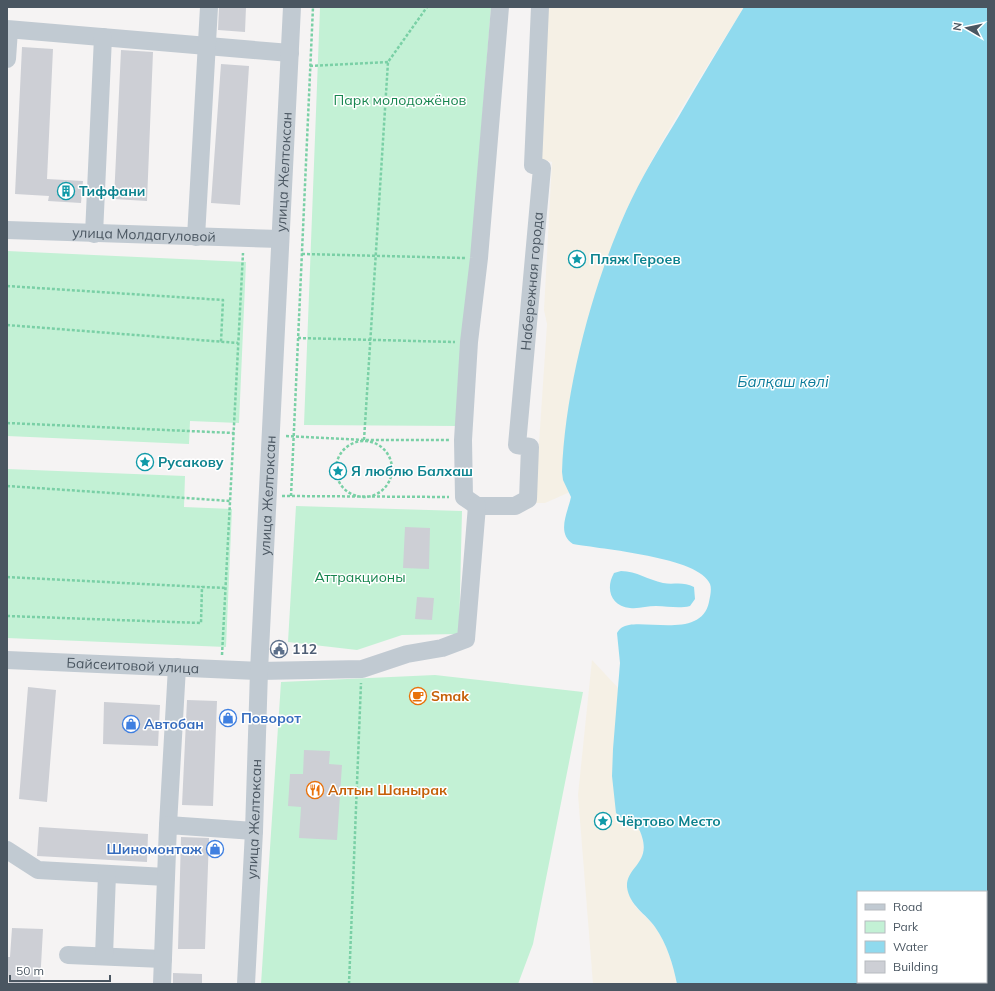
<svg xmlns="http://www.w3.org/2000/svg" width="995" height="991" viewBox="0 0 995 991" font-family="Mulish,sans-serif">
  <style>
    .green { fill: #c3f1d5 }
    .sand { fill: #f5f0e5 }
    .water { fill: #90daee; fill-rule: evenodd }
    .building { fill: #cdcfd5 }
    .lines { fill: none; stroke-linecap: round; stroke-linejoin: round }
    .path { stroke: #7ad0a6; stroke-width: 2.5; stroke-dasharray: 3 2; stroke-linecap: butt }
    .minor { stroke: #c1cad2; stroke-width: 18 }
    .labels { text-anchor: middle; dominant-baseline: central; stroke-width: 3; stroke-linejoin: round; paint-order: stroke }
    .park-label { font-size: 14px; fill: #17864f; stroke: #fff }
    .street-label { font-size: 14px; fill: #4a5661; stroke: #fff }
    .culture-label { font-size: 14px; font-weight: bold; fill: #0d838f; stroke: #fff; text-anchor: start }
    .service-label { font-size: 14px; font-weight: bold; fill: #4e5e75; stroke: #fff; text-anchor: start }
    .food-label { font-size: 14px; font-weight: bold; fill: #c56008; stroke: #fff; text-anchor: start }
    .shop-label { font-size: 14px; font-weight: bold; fill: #366cbe; stroke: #fff; text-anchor: start }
    .water-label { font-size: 15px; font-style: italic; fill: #0c7c9b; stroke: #fff }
  </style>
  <rect width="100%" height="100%" fill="#f5f3f3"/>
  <path class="green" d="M320 7H491L458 426 304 425Z
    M7 251 246 262 239 423 190 421 189 444 7 436Z
    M7 469 185 476 184 507 232 509 226 647 7 638Z
    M296 506 462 511 459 634 402 635 357 650 288 642Z
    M435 675 583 692 533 944 518 984H261L281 682Z"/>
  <path class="sand" d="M546 7H744C703 73 660 139 627 209 619 225 614 243 608 260 589 314 574 367 567 424 565 443 558 477 570 492L545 503H535L547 324 544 310 552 162 538 158Z
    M592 660 619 689 617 713 623 819 637 825C649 848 643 859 629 878 629 884 629 893 631 899 635 910 648 917 655 927 667 944 673 964 677 984H593L578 795Z"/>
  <path class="water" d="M744 7H988V984H677C673 964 667 944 655 927 646 914 629 905 627 887 626 864 657 863 637 825L623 819 616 813 612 776 613 749 620 663 617 633C620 628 623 626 629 625 651 621 702 637 709 602 710 597 712 589 710 584 700 557 600 549 573 544 556 533 568 512 571 497L563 480 562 472C565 389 592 287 626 211 641 178 660 147 679 116 700 80 722 43 744 7ZM858 892H986V982H858Z
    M621 571C637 571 648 580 663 583 674 585 683 581 694 587L695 599 690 606C678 609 668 606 656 606 647 606 639 609 630 608 611 606 605 589 614 573Z"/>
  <path class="building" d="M219 7H246L245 32 218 30Z
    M22 47 53 49 47 179 83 181 81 203 48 201 49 196 15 194Z
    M121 50 153 52 147 201 114 199Z
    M221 64 249 66 240 205 211 203Z
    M405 527 430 528 429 569 403 568Z
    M417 597 434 598 432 620 415 619Z
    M28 687 56 690 47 802 19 799Z
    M187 700 217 701 213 806 182 805Z
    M104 702 160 705 158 746 103 744Z
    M304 750 330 751 329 764 342 765 337 840 299 838 301 807 288 806 290 774H303Z
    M39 827 148 834 147 862 37 856Z
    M181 837 209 838 205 949H178Z
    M12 928 43 929 40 984H9L7 957H10Z
    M173 973 202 974V984H173Z"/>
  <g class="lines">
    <path class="path" d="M310 66 388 62
      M302 254 465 258
      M7 286 223 300 221 342
      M7 325 238 343
      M298 338 455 342
      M7 423 234 433
      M286 436 364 440H449
      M364 440 388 62 427 7
      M336 469a28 28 0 1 1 56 0a28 28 0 1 1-56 0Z
      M7 486 230 501
      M282 496 449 497
      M291 496 313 7
      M7 577 202 587
      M7 616 201 623 202 587 226 588
      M222 655 243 253
      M349 984 361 683"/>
    <g class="minor">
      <path id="s1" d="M500 7 479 258 469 342 463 440 464 497 477 506H515L528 499 530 447 517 445 542 168 533 165 540 7"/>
      <path d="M7 29 290 53"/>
      <path d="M7 59 9 30"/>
      <path id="s2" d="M7 230 280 239"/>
      <path d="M94 234 103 37"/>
      <path d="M196 237 209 7"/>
      <path id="s3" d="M7 660 259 671 362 669 407 654 442 648 466 639 477 506"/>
      <path d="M168 825 177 667"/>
      <path d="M7 850 38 870 166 877"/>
      <path d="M68 955 163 959"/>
      <path d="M104 956 107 874"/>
      <path d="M162 984 168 825 254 831"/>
      <path id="s4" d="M246 984 254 831 259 671 292 7"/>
    </g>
  </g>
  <defs>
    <g id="building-ring" transform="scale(0.9)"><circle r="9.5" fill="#fff" stroke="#0f9aa8" stroke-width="1.5"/><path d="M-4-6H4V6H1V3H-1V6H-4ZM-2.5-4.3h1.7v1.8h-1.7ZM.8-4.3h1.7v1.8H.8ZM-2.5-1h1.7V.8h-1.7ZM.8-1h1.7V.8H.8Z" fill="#0f9aa8"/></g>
    <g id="sight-ring" transform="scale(0.9)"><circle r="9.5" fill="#fff" stroke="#0f9aa8" stroke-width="1.5"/><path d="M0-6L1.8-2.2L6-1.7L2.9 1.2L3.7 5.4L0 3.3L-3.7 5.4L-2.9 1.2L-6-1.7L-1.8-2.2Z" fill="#0f9aa8"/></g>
    <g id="civic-ring" transform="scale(0.9)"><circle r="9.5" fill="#fff" stroke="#5c6f8a" stroke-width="1.5"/><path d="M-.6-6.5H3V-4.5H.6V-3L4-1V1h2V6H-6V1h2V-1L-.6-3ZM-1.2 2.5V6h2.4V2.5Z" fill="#5c6f8a"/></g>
    <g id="cafe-ring" transform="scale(0.9)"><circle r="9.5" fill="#fff" stroke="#e8710a" stroke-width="1.5"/><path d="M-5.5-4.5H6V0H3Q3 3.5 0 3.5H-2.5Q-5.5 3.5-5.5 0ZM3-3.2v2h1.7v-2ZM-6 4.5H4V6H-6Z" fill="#e8710a"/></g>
    <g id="shop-ring" transform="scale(0.9)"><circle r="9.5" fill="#fff" stroke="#3f7fe0" stroke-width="1.5"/><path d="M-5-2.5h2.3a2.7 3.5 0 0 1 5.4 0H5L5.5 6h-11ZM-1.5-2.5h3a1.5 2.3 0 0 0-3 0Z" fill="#3f7fe0"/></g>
    <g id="restaurant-ring" transform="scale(0.9)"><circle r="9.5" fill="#fff" stroke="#e8710a" stroke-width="1.5"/><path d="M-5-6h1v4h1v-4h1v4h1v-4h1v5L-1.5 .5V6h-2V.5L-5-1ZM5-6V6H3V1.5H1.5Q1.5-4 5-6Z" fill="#e8710a"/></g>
  </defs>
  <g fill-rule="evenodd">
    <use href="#building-ring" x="66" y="191"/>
    <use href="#sight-ring" x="577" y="259"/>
    <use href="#sight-ring" x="145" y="462"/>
    <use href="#sight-ring" x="338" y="471"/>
    <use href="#civic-ring" x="279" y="649"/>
    <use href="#cafe-ring" x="418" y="696"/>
    <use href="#shop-ring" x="228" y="718"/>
    <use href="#shop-ring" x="131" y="724"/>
    <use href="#restaurant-ring" x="315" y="790"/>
    <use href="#sight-ring" x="603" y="821"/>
    <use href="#shop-ring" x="215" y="849"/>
  </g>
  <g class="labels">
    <g class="park-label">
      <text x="400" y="100">Парк молодожёнов</text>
      <text x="360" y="577">Аттракционы</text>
    </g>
    <g class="street-label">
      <text stroke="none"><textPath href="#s4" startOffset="813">улица Желтоксан</textPath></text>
      <text stroke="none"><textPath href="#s2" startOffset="137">улица Молдагуловой</textPath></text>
      <text stroke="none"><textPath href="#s1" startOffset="790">Набережная города</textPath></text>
      <text stroke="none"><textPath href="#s4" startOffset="489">улица Желтоксан</textPath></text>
      <text stroke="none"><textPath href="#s3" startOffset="126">Байсеитовой улица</textPath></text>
      <text stroke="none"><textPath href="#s4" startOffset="165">улица Желтоксан</textPath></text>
    </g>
    <g class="culture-label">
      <text x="79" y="191">Тиффани</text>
      <text x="590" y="259">Пляж Героев</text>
      <text x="158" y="462">Русакову</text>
      <text x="351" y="471">Я люблю Балхаш</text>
      <text x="616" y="821">Чёртово Место</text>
    </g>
    <g class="service-label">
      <text x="292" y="649">112</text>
    </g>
    <g class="food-label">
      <text x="431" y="696">Smak</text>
      <text x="328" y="790">Алтын Шанырак</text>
    </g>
    <g class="shop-label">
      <text x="241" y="718">Поворот</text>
      <text x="144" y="724">Автобан</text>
      <text x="202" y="849" text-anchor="end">Шиномонтаж</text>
    </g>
    <g class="water-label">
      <text x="783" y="381">Балқаш көлі</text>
    </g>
  </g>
  <rect width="995" height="991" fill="none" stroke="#4a5661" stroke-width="16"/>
  <rect x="857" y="891" width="130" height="92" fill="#ffffff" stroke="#b7bbc0"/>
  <rect x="865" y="904" width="20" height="6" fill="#c1cad2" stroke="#b7bbc0"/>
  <text x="893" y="911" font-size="12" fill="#4a5661">Road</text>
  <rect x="865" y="921" width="20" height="12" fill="#c3f1d5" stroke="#b7bbc0"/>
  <text x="893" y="931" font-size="12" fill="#4a5661">Park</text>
  <rect x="865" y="941" width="20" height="12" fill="#90daee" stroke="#b7bbc0"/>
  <text x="893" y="951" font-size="12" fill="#4a5661">Water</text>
  <rect x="865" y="961" width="20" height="12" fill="#cdcfd5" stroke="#b7bbc0"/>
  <text x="893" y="971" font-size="12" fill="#4a5661">Building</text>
  <g transform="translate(967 28) rotate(279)" stroke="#ffffff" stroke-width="3" paint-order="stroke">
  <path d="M0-3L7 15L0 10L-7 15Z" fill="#4a5661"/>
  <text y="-6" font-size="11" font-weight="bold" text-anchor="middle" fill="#4a5661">N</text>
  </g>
  <path d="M10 975v6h100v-6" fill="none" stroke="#4a5661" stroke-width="2"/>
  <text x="16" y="975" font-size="12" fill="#4a5661" stroke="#ffffff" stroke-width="3" paint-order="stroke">50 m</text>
</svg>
